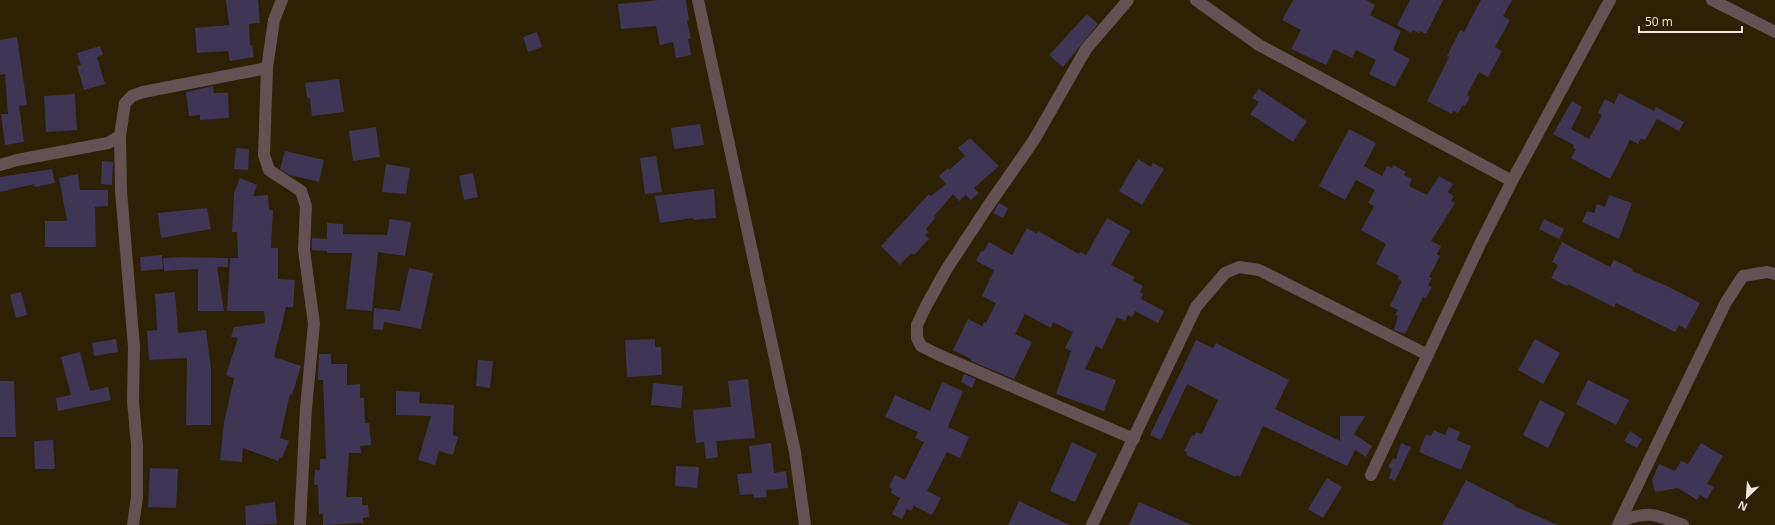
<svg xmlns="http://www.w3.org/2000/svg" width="1775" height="525" viewBox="0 0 1775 525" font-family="'Open Sans',sans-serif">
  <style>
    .building { fill: #3f3656 }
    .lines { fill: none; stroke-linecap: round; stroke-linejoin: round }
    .minor { stroke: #635153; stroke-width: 12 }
    .tertiary { stroke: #635153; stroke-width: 12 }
  </style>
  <rect width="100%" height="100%" fill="#2c2005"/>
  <path class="building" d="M226 0H258L260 23 249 24 250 45H252L254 57 230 61 228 51 197 53 195 28 229 25Z
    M659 0H686L689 20 687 21 691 38 688 39 691 55 676 58 673 42 660 45 656 26 621 29 618 4Z
    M1293 0H1366L1375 5 1370 15 1401 31 1393 50 1410 59 1395 87 1369 74 1376 60 1356 50 1352 58 1334 49 1326 65 1291 49 1301 30 1282 20Z
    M1410 0H1443L1426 34 1420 31 1419 33 1413 30 1411 33 1397 25Z
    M1481 0H1512L1503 16 1510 20 1495 47 1502 51 1488 77 1479 72 1467 95 1470 97 1465 106 1463 105 1458 113 1453 111 1452 114 1427 101 1449 57 1447 56 1460 30 1464 32Z
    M1087 14 1098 24 1063 67 1049 55Z
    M537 32 542 47 528 52 523 37Z
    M17 37 27 105 19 106 24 142 5 145 1 114H8L5 74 0 75V40Z
    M100 46 103 55 97 57 105 84 84 90 77 66 81 65 77 53Z
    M339 79 344 112 312 116 310 98H307L305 83Z
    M213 86 214 93H228L229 118 200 120V115L189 116 186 92Z
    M1259 89 1307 121 1293 142 1250 114 1259 102 1252 98Z
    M1619 93 1654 111 1656 107 1684 122 1679 131 1657 119 1645 140 1641 138 1638 144 1630 140 1610 179 1571 158 1576 149 1573 148 1574 145 1553 134 1572 101 1582 107 1571 129 1589 139 1602 115 1598 113 1605 99 1614 104Z
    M75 94 77 130 46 132 44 96Z
    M700 124 704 145 674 149 671 128Z
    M376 127 380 157 353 161 349 131Z
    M1349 129 1376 143 1364 166 1382 176 1387 166 1392 168 1393 165 1406 172 1404 175 1412 179 1409 186 1427 195 1439 176 1453 184 1448 192 1454 196 1451 201 1455 203 1431 241 1441 246 1437 254 1440 256 1429 277 1432 278 1428 285 1432 287 1426 298 1423 297 1405 334 1394 330 1398 316 1395 315 1398 310 1390 306 1402 281 1397 279 1399 276 1376 264 1386 244 1361 230 1374 206 1368 203 1375 190 1356 180 1345 200 1319 186Z
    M970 138 999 166 974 188 979 193 971 200 966 195 959 201 953 194 934 216 936 217 926 229 929 232 925 235 929 239 914 255 911 253 900 265 881 246 929 194 931 196 946 184 939 176 948 168 949 170 965 156 958 148Z
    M236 148 249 149 248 170 234 169Z
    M285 151 324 160 319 182 290 175 280 169Z
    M656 156 662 192 645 194 640 158Z
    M1138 159 1151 167 1153 163 1164 169 1142 205 1119 191Z
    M102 161 113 162 112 185 101 184Z
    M386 164 410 168 406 194 382 192Z
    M52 169 55 183 35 187 34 184 0 192V177Z
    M473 173 478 197 464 200 459 176Z
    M78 174 80 190H108V206L95 207 96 247H45V221H67L59 178Z
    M240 178 257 185 253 196 268 195 269 210H273L271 248H278V279L295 280 293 307H286L274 357 301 366 292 395 290 394 280 438 289 441 282 458H280L278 461 243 448 242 462 220 460 224 423 234 378 226 375 238 338 231 337 234 327 265 323 264 311H227L230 258H238L237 232H232L234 193Z
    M714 189 716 218 694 220 693 218 660 223 655 196Z
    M1609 195 1632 203 1619 239 1582 222 1587 211 1594 213 1597 204 1605 207Z
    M999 203 1008 208 1003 218 993 213Z
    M207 208 211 229 161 238 158 213Z
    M1107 218 1130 231 1111 265 1135 277 1133 281 1143 286 1140 292 1143 294 1141 299 1164 311 1158 323 1135 311 1132 317 1128 315 1125 321 1117 317 1102 349 1096 346 1085 369 1116 380 1104 411 1056 394 1071 351 1065 348 1073 332 1053 322 1051 328 1025 314 1015 334 1032 342 1014 379 971 361V359L953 350 968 319 982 326 984 322 986 323 996 303 982 296 994 270 976 261 981 251 983 252 989 242 1012 255 1027 228 1037 234 1038 231 1079 254 1080 252 1086 255Z
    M390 219 411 222 405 256 378 252 372 311 346 309 352 253H327V251L312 250V238L327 239V223L343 224V234L387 235Z
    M1544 219 1564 229 1559 239 1539 229Z
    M1562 242 1610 267 1614 260 1633 269 1632 271 1667 286 1700 303 1686 329 1679 325 1675 332 1616 303 1614 307 1568 284 1567 286 1551 278 1558 265 1552 262Z
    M162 255 163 269 141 271 140 257Z
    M183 257 228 258V267H217L224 311H198V269L164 271 163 258Z
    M409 268 433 273 421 329 384 322 383 330 373 329 374 308 400 311Z
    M21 292 27 315 16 318 10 295Z
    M175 292 178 333 206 330 211 369V425H186L187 358 149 360 147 331 157 330 155 294Z
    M116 339 118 352 94 356 92 343Z
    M655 339V347H661L662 375 627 377 625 340Z
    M1535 339 1560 353 1543 384 1518 370Z
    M1196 340 1213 348 1216 343 1289 380 1275 409 1340 441V416H1365L1354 434 1372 446 1366 457 1355 450 1347 466 1263 426 1240 477 1237 475 1236 477 1186 455 1187 452 1184 451 1192 435 1194 436 1196 432 1202 434 1218 400 1187 384 1161 440 1150 435Z
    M80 352 90 391 108 387 111 400 58 411 56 398 71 395 61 357Z
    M319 354H331V364H347V385L360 384V398H364L365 423H369L371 445 360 446 361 453H349L346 497H362V505H368L369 517 363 518V523L323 525V514H319L318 485H314L315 470H320V459H326L323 380H318Z
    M478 360 493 361 490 388 476 386Z
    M964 374 976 379 972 388 961 382Z
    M748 379 755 438 716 441 718 457 706 459 704 442 696 443 693 410 731 407 728 381Z
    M1588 380 1629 400 1616 425 1576 404Z
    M0 381H14L16 437H0Z
    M942 382 963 391 948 427 969 437 960 458 947 452 927 491 941 498 932 515 914 506 911 511 907 509 902 519 892 514 900 498 891 493 892 489 889 487 895 475 905 480 924 442 915 438 918 432 885 417 895 395 930 411Z
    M653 383 683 386 681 408 651 405Z
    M396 391 420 392 419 403 454 405 453 435 458 437 453 455 439 451 435 465 418 460 431 416 396 415Z
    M1540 400 1565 413 1548 448 1523 435Z
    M1449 427 1460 432 1457 440 1471 446 1461 470 1419 452 1426 434 1431 436 1434 430 1445 435Z
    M1630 431 1642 439 1637 448 1624 441Z
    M53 440 55 469H35L34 441Z
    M1072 442 1097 454 1075 502 1050 491Z
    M771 443 774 473 786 471 788 488 766 490 767 497 754 498 753 494 740 495 737 474 752 473 749 446Z
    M1401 443 1411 447 1395 481 1389 478 1392 469 1388 467 1393 458 1396 459Z
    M1701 443 1723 456 1707 484 1714 487 1707 499 1700 495 1697 500 1678 488 1655 492 1652 480 1659 464 1675 471 1681 461 1688 464Z
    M676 466 699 467 697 488 675 486Z
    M150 468 178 469 176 508 148 507Z
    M1327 478 1342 487 1323 518 1308 509Z
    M1466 480 1515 505 1514 506 1558 525H1442Z
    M1019 501 1069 525H1008Z
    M275 502 277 524 246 525 245 506Z
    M1139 502 1192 525H1129Z"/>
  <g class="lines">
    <path class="minor" d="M282 0 274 20 267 68 264 155 269 170 301 191 306 206 304 250 314 324 306 408 300 525
      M1128 0 1086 49 1034 140 986 209 946 270 926 306 917 325V338L921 346 939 355 1134 439
      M1196 0 1259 45 1512 181
      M1712 0 1775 32
      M0 165 17 160 108 143 120 136
      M1371 475 1481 242 1512 181 1610 0
      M1621 521C1650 510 1656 515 1683 525
      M133 525 137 497V446L133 401 134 347 121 191 120 136 125 103 132 96 143 92 267 68
      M1092 525 1196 307 1225 273 1239 267 1259 270 1428 355
      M1618 525 1726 302 1743 276 1767 272 1775 274"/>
    <path class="tertiary" d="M698 0 795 452 805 525"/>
  </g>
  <g transform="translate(1747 497) rotate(205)" stroke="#2c2005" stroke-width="3" paint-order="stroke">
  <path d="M0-3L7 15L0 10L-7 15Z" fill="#efe7d7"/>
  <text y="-6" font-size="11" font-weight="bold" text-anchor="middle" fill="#efe7d7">N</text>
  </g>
  <path d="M1639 26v6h103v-6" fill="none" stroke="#efe7d7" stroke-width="2"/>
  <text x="1645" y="26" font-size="12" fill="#efe7d7" stroke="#2c2005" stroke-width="3" paint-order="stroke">50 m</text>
</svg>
